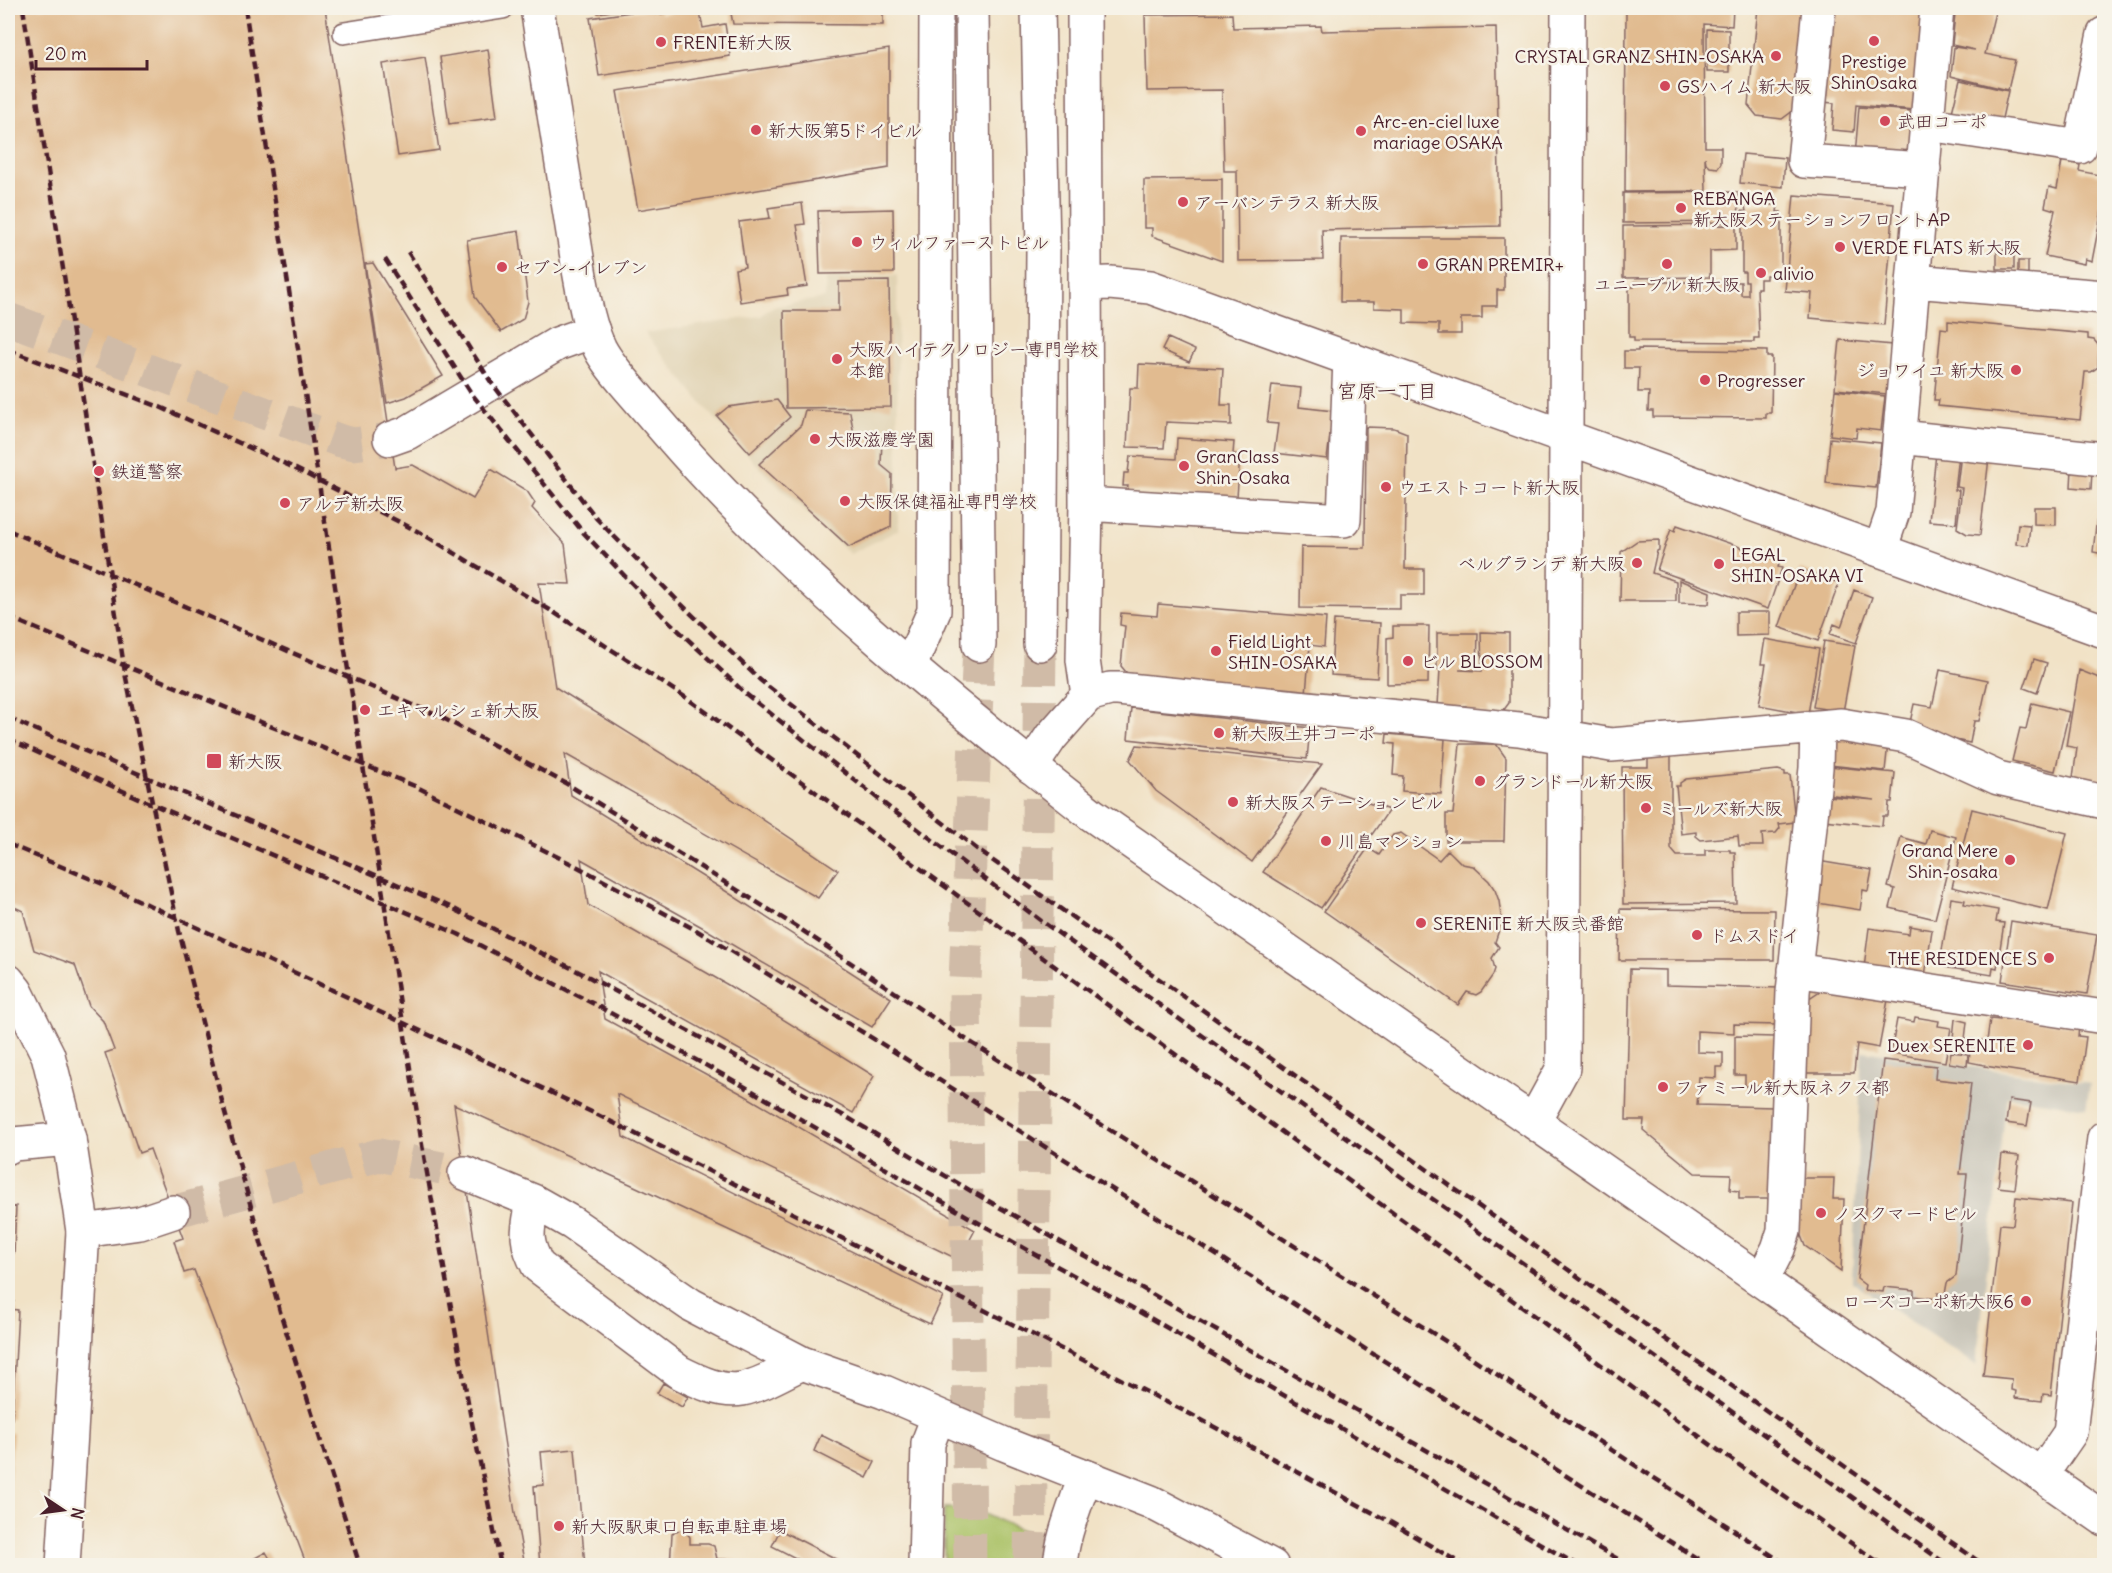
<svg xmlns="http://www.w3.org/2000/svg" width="2112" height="1573" viewBox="0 0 2112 1573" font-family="Delius,'Klee One',sans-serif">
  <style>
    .built { fill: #e1d3b4 }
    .industrial { fill: #c8c4b8 }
    .green { fill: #abc267; stroke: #7a7049; stroke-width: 1.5 }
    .building { fill: #e1bb90 }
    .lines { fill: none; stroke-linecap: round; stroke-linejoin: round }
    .minor-tunnel { stroke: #d0bba7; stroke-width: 33; stroke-dasharray: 33 16; stroke-linecap: butt }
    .tertiary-tunnel { stroke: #d0bba7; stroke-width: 33; stroke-dasharray: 33 16; stroke-linecap: butt }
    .service-casing { stroke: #846361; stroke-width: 24 }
    .minor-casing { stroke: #846361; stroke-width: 36 }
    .tertiary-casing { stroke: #846361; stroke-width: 36 }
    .service { stroke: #fff; stroke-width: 21 }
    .minor { stroke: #fff; stroke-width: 33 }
    .tertiary { stroke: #fff; stroke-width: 33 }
    .rail { stroke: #4a1f2b; stroke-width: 4.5; stroke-dasharray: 9 4.5; stroke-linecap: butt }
    .poi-dot { fill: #d1495b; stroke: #f7f3e8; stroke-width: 2 }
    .labels { text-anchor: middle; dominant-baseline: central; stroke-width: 5; stroke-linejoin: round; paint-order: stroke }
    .poi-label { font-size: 18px; fill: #4a1f2b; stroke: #f7f3e8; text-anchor: start }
    .neighbourhood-label { font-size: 20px; fill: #4a1f2b; stroke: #f7f3e8 }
  </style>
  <rect width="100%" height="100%" fill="#f7f3e8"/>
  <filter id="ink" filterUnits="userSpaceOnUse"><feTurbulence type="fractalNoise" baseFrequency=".0167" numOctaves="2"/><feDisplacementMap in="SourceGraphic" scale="12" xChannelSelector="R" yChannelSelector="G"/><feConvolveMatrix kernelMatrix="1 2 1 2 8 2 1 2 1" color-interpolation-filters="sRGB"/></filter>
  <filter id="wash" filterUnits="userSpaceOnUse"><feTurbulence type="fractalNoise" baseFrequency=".008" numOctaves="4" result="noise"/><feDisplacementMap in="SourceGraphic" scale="24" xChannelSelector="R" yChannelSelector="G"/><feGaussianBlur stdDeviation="1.35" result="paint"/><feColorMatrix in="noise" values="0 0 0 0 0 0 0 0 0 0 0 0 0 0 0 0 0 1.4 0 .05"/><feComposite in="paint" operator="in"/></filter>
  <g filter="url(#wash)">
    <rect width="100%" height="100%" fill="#f1e2c6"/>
    <path class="built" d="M897 275 898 530 850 554 765 474 702 404 645 333 761 316 772 307 825 298 826 279Z"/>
    <path class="industrial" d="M1862 1051 2090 1084 2086 1108 2007 1096 1976 1365 1852 1282Z"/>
    <path class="green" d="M944 1508 972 1509 1041 1538V1565H944Z"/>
    <g id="blocks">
      <path class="building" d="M8 8H325L395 468 413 465 473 499 491 469 527 491 535 503 532 508 565 544 570 584 539 583 555 687 696 775 838 870 818 898 565 754 571 795 724 890 891 998 872 1027 702 927 581 859 588 905 728 985 874 1076 853 1113 598 971 605 1019 744 1095 975 1230 959 1260 617 1094 623 1137 943 1297 930 1324 630 1184 454 1104 515 1513 525 1566H307L194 1270 184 1273 174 1241 183 1238 150 1149 139 1153 105 1053 114 1050 103 1021 89 1006 75 965 34 950 23 911 8 904Z
        M597 8H626V9L598 13Z
        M658 8H660L661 14 699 8 703 28 725 24 730 56 599 76 590 18Z
        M730 8H883V25L733 24Z
        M1626 8H1733L1732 26 1704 24 1705 147H1721V163L1718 168 1710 167 1706 163 1705 157 1706 191 1625 192Z
        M1758 8H1804L1794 110 1782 119 1757 116 1748 105Z
        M1830 8H1924L1915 110 1856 105 1854 132 1832 130 1834 103 1822 102Z
        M1963 8H1996L1985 54 2015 60 2008 90 1951 76 1954 47 1975 50 1952 45 1955 14Z
        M1232 14 1233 28 1321 26 1322 31 1496 27 1500 226 1322 230 1323 260 1238 261 1237 171H1224L1222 90 1147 91 1145 15Z
        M1707 29 1729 30V72H1707Z
        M488 49 497 117 449 124 440 57Z
        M889 49V168L638 210 617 91Z
        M425 57 439 150 398 156 383 64Z
        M1960 80 2008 91 2001 123 1952 112Z
        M1859 107 1913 111 1910 150 1899 159 1855 156Z
        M2104 114V140L2098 139Z
        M1743 154 1785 158 1783 187 1740 183Z
        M2062 161 2080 165 2079 171 2104 176V199L2092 261 2085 259 2084 264 2045 256 2055 210 2045 207 2049 187 2057 189Z
        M1222 179V261L1152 236V228H1144V180Z
        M1738 192 1739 222 1623 223V193Z
        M1794 195 1894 203 1884 325 1810 318 1812 293 1785 291Z
        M802 203 805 224 797 225 807 286 787 289 788 295 740 302 735 269 745 267 739 222 770 218 768 208Z
        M1745 205H1778L1777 212H1781V271H1778L1777 275H1766V279H1760V288H1757L1759 338H1754V342L1634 341V337H1629V287H1634V282H1741V295H1748V281H1745V272H1742V211L1746 212Z
        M893 209 894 273 820 274 818 211Z
        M1736 225V250L1710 251V277L1623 278V226Z
        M519 231 528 302 523 319 501 332 475 297 467 240Z
        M1341 238H1504V290H1497V306H1482V318H1461V334H1439V324L1404 323V309L1374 308V302H1340Z
        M1997 250H2014V269H1997Z
        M2018 261H2028V275H2018Z
        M373 263 443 376 406 397 387 403 365 264Z
        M889 281 891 407 786 408 784 311H839V282Z
        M1948 321 2088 334V339L2094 340 2099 346 2098 367 2091 372H2085L2080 420 1938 406 1939 400H1934L1941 328 1948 329Z
        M1168 338 1195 350 1189 362 1162 350Z
        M1840 340 1892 345 1887 394 1835 389Z
        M1638 349 1767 351V357H1772L1771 413H1766V418L1653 417V411H1648L1649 392H1638L1639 368H1624V351H1638Z
        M1139 364 1223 368 1221 405H1231V425L1166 422 1164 448 1127 447 1130 388H1138Z
        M1272 385 1301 388 1299 407 1333 411 1327 459 1274 453 1278 424 1267 423Z
        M1835 390 1885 396 1881 431 1857 428 1856 438 1830 435Z
        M777 400 790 417 750 453 717 416 728 407Z
        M805 410 850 412 854 435 882 438 881 465 892 474 891 527 849 547 759 464 801 425Z
        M1366 427 1394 428 1407 433 1405 569H1424V595H1400V609L1300 608 1301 547 1365 548Z
        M1177 438 1234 442 1233 454 1240 455 1237 497 1227 496V502L1203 500V495L1127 490 1128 486H1123L1124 473H1128L1130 456 1176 459Z
        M1830 438 1881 443 1876 488 1826 483Z
        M1936 453 1959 455 1955 490H1959L1956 523 1929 521Z
        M1961 454 1989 458 1980 535 1967 534 1957 528 1962 488 1957 487Z
        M2072 469 2092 471 2091 489 2071 487Z
        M2102 474 2104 475V554L2093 552Z
        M2034 507H2056V525L2034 524Z
        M2018 524 2030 525 2028 545 2016 544Z
        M1677 525 1780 561 1778 567 1782 568 1768 609 1657 570 1671 529 1675 531Z
        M1659 540V550L1657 551 1652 573 1676 581V601H1620L1621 552 1637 541Z
        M1800 569 1839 583 1818 641 1779 627Z
        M1679 580 1710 592 1709 604 1679 603Z
        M1854 590 1872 597 1856 643 1830 634 1834 624 1841 627Z
        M1158 604 1326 618 1324 647 1310 645 1306 694 1131 678 1121 666 1125 626 1120 625 1121 613 1157 616Z
        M1736 612H1770V635L1736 636Z
        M1334 620 1380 623 1377 678 1331 675Z
        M1393 626H1429L1428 683 1387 684V638L1393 637Z
        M1481 632 1509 633V703L1503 711 1489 709V715L1466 712V706H1438L1440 669H1437V633H1478L1477 670H1459L1482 671Z
        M1765 639 1819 649 1808 714 1759 705 1766 664H1761Z
        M1824 641 1855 646 1843 712 1813 707Z
        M2034 659 2047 663 2037 693 2024 688Z
        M1940 670 1988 680 1979 721H1974L1970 743 1927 734 1909 727 1914 704 1932 707Z
        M2079 670 2104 680V791L2072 785 2077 748 2066 746Z
        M2032 703 2069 712 2055 771 2012 761 2020 728 2026 729Z
        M1131 708 1310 728 1307 759 1128 739Z
        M1387 734 1445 739 1441 794 1402 791 1403 776 1393 775 1395 744 1386 743Z
        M1842 738 1888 743 1885 771 1829 765 1830 746Z
        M1460 744H1496L1506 758 1504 841H1446V814H1453Z
        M1137 745 1322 764 1252 862 1156 791 1130 760Z
        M1671 754V849L1677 856H1705V850H1730V852H1735L1736 903 1623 904 1622 767H1648V755Z
        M1829 766 1895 773 1892 802H1889L1888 816H1883L1882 826 1824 820 1827 796 1875 800 1826 794Z
        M1778 770 1785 772V775H1790L1795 822 1779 824 1780 828 1776 833 1762 834 1763 846H1739L1738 836 1701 840 1696 836V832L1681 834 1676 786H1680V783L1686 779Z
        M1321 787 1389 810 1321 908 1263 872Z
        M1972 809 2067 833 2048 910 1952 887Z
        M1930 830 1956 837 1935 919 1890 908 1895 889 1888 887 1901 837 1926 844Z
        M1401 833 1439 860 1448 850 1462 864 1473 866 1489 881 1495 890 1499 901 1501 916 1499 930 1495 942 1499 947 1492 958 1495 969 1493 975 1481 992 1476 995 1467 992 1458 1005 1324 911 1368 848 1379 855 1393 835Z
        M1818 861 1872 870 1868 891 1863 890 1860 910 1811 902Z
        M1951 898 1965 900 1964 904 1998 910 1996 922 2004 923 1997 968 1993 967 1992 975 1945 967V963L1940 962Z
        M1620 909 1775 910 1774 960H1619Z
        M2011 921 2097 935 2087 994 2002 981Z
        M1910 926 1932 930 1925 976 1864 967 1869 928 1909 934Z
        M1630 969 1666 970V985L1780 988 1779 1025 1734 1024V1033L1697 1031V1052L1723 1053V1067H1716V1078L1699 1077 1697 1105 1773 1107 1770 1199H1739V1191L1730 1190 1731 1174 1695 1173 1643 1130 1644 1120H1626Z
        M1823 989 1888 1000 1879 1048 1857 1044 1854 1073H1806L1808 999Z
        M2001 1015 2079 1027 2078 1036 2086 1037 2080 1081 1985 1066V1065L1969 1062 1971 1039 1987 1041 1990 1019 2000 1020Z
        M1915 1017 1939 1021 1938 1026 1951 1028 1945 1062 1891 1053 1897 1019 1914 1022Z
        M1955 1019 1967 1022 1965 1039 1953 1038Z
        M1735 1036 1775 1037 1774 1086H1745V1075H1735Z
        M1951 1052 1968 1054 1967 1066 1949 1063Z
        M1883 1060 1936 1066 1935 1079 1971 1083 1960 1174H1967L1956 1276 1947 1283 1945 1294 1938 1293V1299L1914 1296V1290L1884 1287 1883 1292 1864 1290 1865 1285 1857 1279Z
        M2009 1100 2031 1103 2027 1126 2006 1123Z
        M2002 1154 2019 1156 2015 1189 1998 1187Z
        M1800 1178H1834L1833 1199H1844L1841 1271 1805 1246 1798 1228Z
        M2016 1197 2072 1203 2051 1395 2043 1394 2042 1401 2015 1398 2016 1391 2011 1390 2012 1379 1983 1376 2000 1224 2013 1225Z
        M16 1206 14 1253 8 1254V1209Z
        M13 1257 14 1301 8 1300V1258Z
        M8 1309 18 1310 12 1419H8Z
        M663 1383 688 1397 682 1407 657 1393Z
        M2103 1419H2104V1451L2100 1444Z
        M8 1433H13L9 1486H8Z
        M821 1435 875 1462 867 1478 814 1451Z
        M575 1449 585 1566H540L534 1486 544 1485 541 1452Z
        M684 1530 690 1537V1544H708L714 1546 717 1559 735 1560 741 1566H670L672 1534 675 1531Z
        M780 1530 850 1566H811L772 1546Z
        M266 1552 274 1566H256L253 1559Z"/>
    </g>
  </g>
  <g filter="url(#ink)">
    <use href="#blocks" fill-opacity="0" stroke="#846361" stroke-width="1.5"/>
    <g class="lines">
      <path class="minor-tunnel" d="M8 319 341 441 354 444 390 439
        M173 1212 379 1155 465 1173"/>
      <path class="tertiary-tunnel" d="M970 1566 965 981 979 645
        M1030 1566 1040 644"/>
      <g class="service-casing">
        <path id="service" d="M344 33 503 8"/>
      </g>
      <g class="minor-casing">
        <path id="minor" d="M1819 8 1804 161 1924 169
          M1928 124 2080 147 2104 34
          M1914 281 2104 297
          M1900 437 2104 459
          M390 439 407 433 557 344 593 331
          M1086 504 1344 520 1350 358
          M1880 550 1893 512 1937 8
          M910 666 934 611 936 8
          M1088 695 1110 689H1118L1519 729 1611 745 1841 725 1906 736 1998 778 2104 802
          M1031 767 1051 737 1088 695 1083 660 1086 504 1084 8
          M1795 970 2104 1017
          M8 1147 13 1144 69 1139
          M465 1173 533 1201 572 1223 691 1305 802 1363 884 1392 1004 1444 1151 1502 1272 1566
          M533 1201C528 1230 523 1239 538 1266L679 1372C697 1381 721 1393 742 1389 762 1385 783 1372 802 1363
          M83 1231 140 1223 173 1212
          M1762 1280 1778 1249 1784 1231 1793 992 1816 768 1817 727
          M925 1566 928 1443 938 1417
          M1060 1566C1062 1535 1076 1505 1085 1476"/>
      </g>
      <g class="tertiary-casing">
        <path id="tertiary" d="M537 8 579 270C584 297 588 325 600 349 609 366 624 382 636 396 654 417 672 438 690 458 811 590 950 703 1091 814L2104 1519
          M972 8 979 645
          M1038 8 1043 249 1040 644
          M1085 284 1110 283 1150 287 2104 631
          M8 981 16 991 48 1055 69 1139 83 1231 63 1566
          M1534 1121 1563 1068 1568 8
          M2041 1475 2070 1433 2104 1138"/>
      </g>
      <use href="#service" class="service"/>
      <use href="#minor" class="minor"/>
      <use href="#tertiary" class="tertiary"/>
      <path class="rail" d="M23 8 125 673 179 931 224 1109 281 1315 360 1566
        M245 8 422 1145 470 1413 501 1566
        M408 252 491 382 597 519 677 600 760 680 982 853 1985 1566
        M385 259 471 393 582 531 662 615 746 694 891 809 1040 920 1949 1566
        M8 350 160 407 290 466 421 533 550 610 688 699 1729 1458 1884 1566
        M8 530 441 717 567 784 800 929 956 1033 1466 1354 1788 1566
        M8 617 417 787 578 867 696 930 890 1049 1709 1566
        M8 718 448 906 589 977 850 1119 971 1191 1630 1566
        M8 739 145 801 458 934 596 1005 749 1089 979 1223 1138 1311 1579 1566
        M8 844 110 887 494 1065 606 1119 1196 1417 1392 1523 1465 1566"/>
    </g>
  </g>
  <g class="poi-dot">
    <circle cx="1874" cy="41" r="6"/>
    <circle cx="661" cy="42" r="6"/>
    <circle cx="1776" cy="56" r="6"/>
    <circle cx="1665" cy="86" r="6"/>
    <circle cx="1885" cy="121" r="6"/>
    <circle cx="756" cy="130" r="6"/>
    <circle cx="1361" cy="131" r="6"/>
    <circle cx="1183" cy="202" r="6"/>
    <circle cx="1681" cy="208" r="6"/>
    <circle cx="857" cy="242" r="6"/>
    <circle cx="1840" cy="247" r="6"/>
    <circle cx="1423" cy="264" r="6"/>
    <circle cx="1667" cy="264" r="6"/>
    <circle cx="502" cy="267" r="6"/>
    <circle cx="1761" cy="273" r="6"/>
    <circle cx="837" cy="359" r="6"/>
    <circle cx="2016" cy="370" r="6"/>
    <circle cx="1705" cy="380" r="6"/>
    <circle cx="815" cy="439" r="6"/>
    <circle cx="1184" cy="466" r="6"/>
    <circle cx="99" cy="471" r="6"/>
    <circle cx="1386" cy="487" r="6"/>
    <circle cx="845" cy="501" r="6"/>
    <circle cx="285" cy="503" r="6"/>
    <circle cx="1637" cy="563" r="6"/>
    <circle cx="1719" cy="564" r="6"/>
    <circle cx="1216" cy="651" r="6"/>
    <circle cx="1408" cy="661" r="6"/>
    <circle cx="365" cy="710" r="6"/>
    <circle cx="1219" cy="733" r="6"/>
    <rect x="206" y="753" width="16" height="16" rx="3"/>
    <circle cx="1480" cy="781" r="6"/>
    <circle cx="1233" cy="802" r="6"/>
    <circle cx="1646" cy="808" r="6"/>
    <circle cx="1326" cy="841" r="6"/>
    <circle cx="2010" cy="860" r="6"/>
    <circle cx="1421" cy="923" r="6"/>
    <circle cx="1697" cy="935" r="6"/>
    <circle cx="2049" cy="958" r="6"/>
    <circle cx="2028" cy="1045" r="6"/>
    <circle cx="1663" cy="1087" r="6"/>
    <circle cx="1821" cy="1213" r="6"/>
    <circle cx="2026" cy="1301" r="6"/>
    <circle cx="559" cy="1526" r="6"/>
  </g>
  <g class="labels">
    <g class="poi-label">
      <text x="673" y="42">FRENTE新大阪</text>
      <text x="1764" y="56" text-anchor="end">CRYSTAL GRANZ SHIN-OSAKA</text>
      <text x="1874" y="61" text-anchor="middle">Prestige<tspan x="1874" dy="21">ShinOsaka</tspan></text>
      <text x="1677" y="86">GSハイム 新大阪</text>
      <text x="1373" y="121">Arc-en-ciel luxe<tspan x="1373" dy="21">mariage OSAKA</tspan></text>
      <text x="1897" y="121">武田コーポ</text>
      <text x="768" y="130">新大阪第5ドイビル</text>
      <text x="1693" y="198">REBANGA<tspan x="1693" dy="21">新大阪ステーションフロントAP</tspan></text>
      <text x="1195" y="202">アーバンテラス 新大阪</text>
      <text x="869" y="242">ウィルファーストビル</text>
      <text x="1852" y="247">VERDE FLATS 新大阪</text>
      <text x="1435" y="264">GRAN PREMIR+</text>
      <text x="514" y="267">セブン-イレブン</text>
      <text x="1773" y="273">alivio</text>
      <text x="1667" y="284" text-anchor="middle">ユニーブル 新大阪</text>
      <text x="849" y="349">大阪ハイテクノロジー専門学校<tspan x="849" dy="21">本館</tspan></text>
      <text x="2004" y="370" text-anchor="end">ジョワイユ 新大阪</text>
      <text x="1717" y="380">Progresser</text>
      <text x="827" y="439">大阪滋慶学園</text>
      <text x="1196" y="456">GranClass<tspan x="1196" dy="21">Shin-Osaka</tspan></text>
      <text x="111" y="471">鉄道警察</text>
      <text x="1398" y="487">ウエストコート新大阪</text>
      <text x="857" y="501">大阪保健福祉専門学校</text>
      <text x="297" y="503">アルデ新大阪</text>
      <text x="1731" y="554">LEGAL<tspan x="1731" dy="21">SHIN-OSAKA VI</tspan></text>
      <text x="1625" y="563" text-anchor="end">ベルグランデ 新大阪</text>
      <text x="1228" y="641">Field Light<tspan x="1228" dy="21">SHIN-OSAKA</tspan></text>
      <text x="1420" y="661">ビル BLOSSOM</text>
      <text x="377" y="710">エキマルシェ新大阪</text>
      <text x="1231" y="733">新大阪土井コーポ</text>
      <text x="228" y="761">新大阪</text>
      <text x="1492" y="781">グランドール新大阪</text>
      <text x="1245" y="802">新大阪ステーションビル</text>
      <text x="1658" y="808">ミールズ新大阪</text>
      <text x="1338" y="841">川島マンション</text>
      <text x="1998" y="850" text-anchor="end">Grand Mere<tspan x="1998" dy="21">Shin-osaka</tspan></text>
      <text x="1433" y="923">SERENiTE 新大阪弐番館</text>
      <text x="1709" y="935">ドムスドイ</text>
      <text x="2037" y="958" text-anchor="end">THE RESIDENCE S</text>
      <text x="2016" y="1045" text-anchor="end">Duex SERENITE</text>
      <text x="1675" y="1087">ファミール新大阪ネクス都</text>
      <text x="1833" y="1213">ノスクマードビル</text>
      <text x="2014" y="1301" text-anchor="end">ローズコーポ新大阪6</text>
      <text x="571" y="1526">新大阪駅東口自転車駐車場</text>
    </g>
    <g class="neighbourhood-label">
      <text x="1387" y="390">宮原一丁目</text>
    </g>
  </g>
  <rect width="2112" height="1573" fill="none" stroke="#f7f3e8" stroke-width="30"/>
  <g transform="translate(63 1510) rotate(103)" stroke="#f7f3e8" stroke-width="4.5" paint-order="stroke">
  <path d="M0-4.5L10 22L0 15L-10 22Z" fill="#4a1f2b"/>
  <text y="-9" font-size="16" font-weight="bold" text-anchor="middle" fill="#4a1f2b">N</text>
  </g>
  <path d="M36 60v9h111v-9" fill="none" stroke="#4a1f2b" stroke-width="3"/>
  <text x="45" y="60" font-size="18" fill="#4a1f2b" stroke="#f7f3e8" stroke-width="4.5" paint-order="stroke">20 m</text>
</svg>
